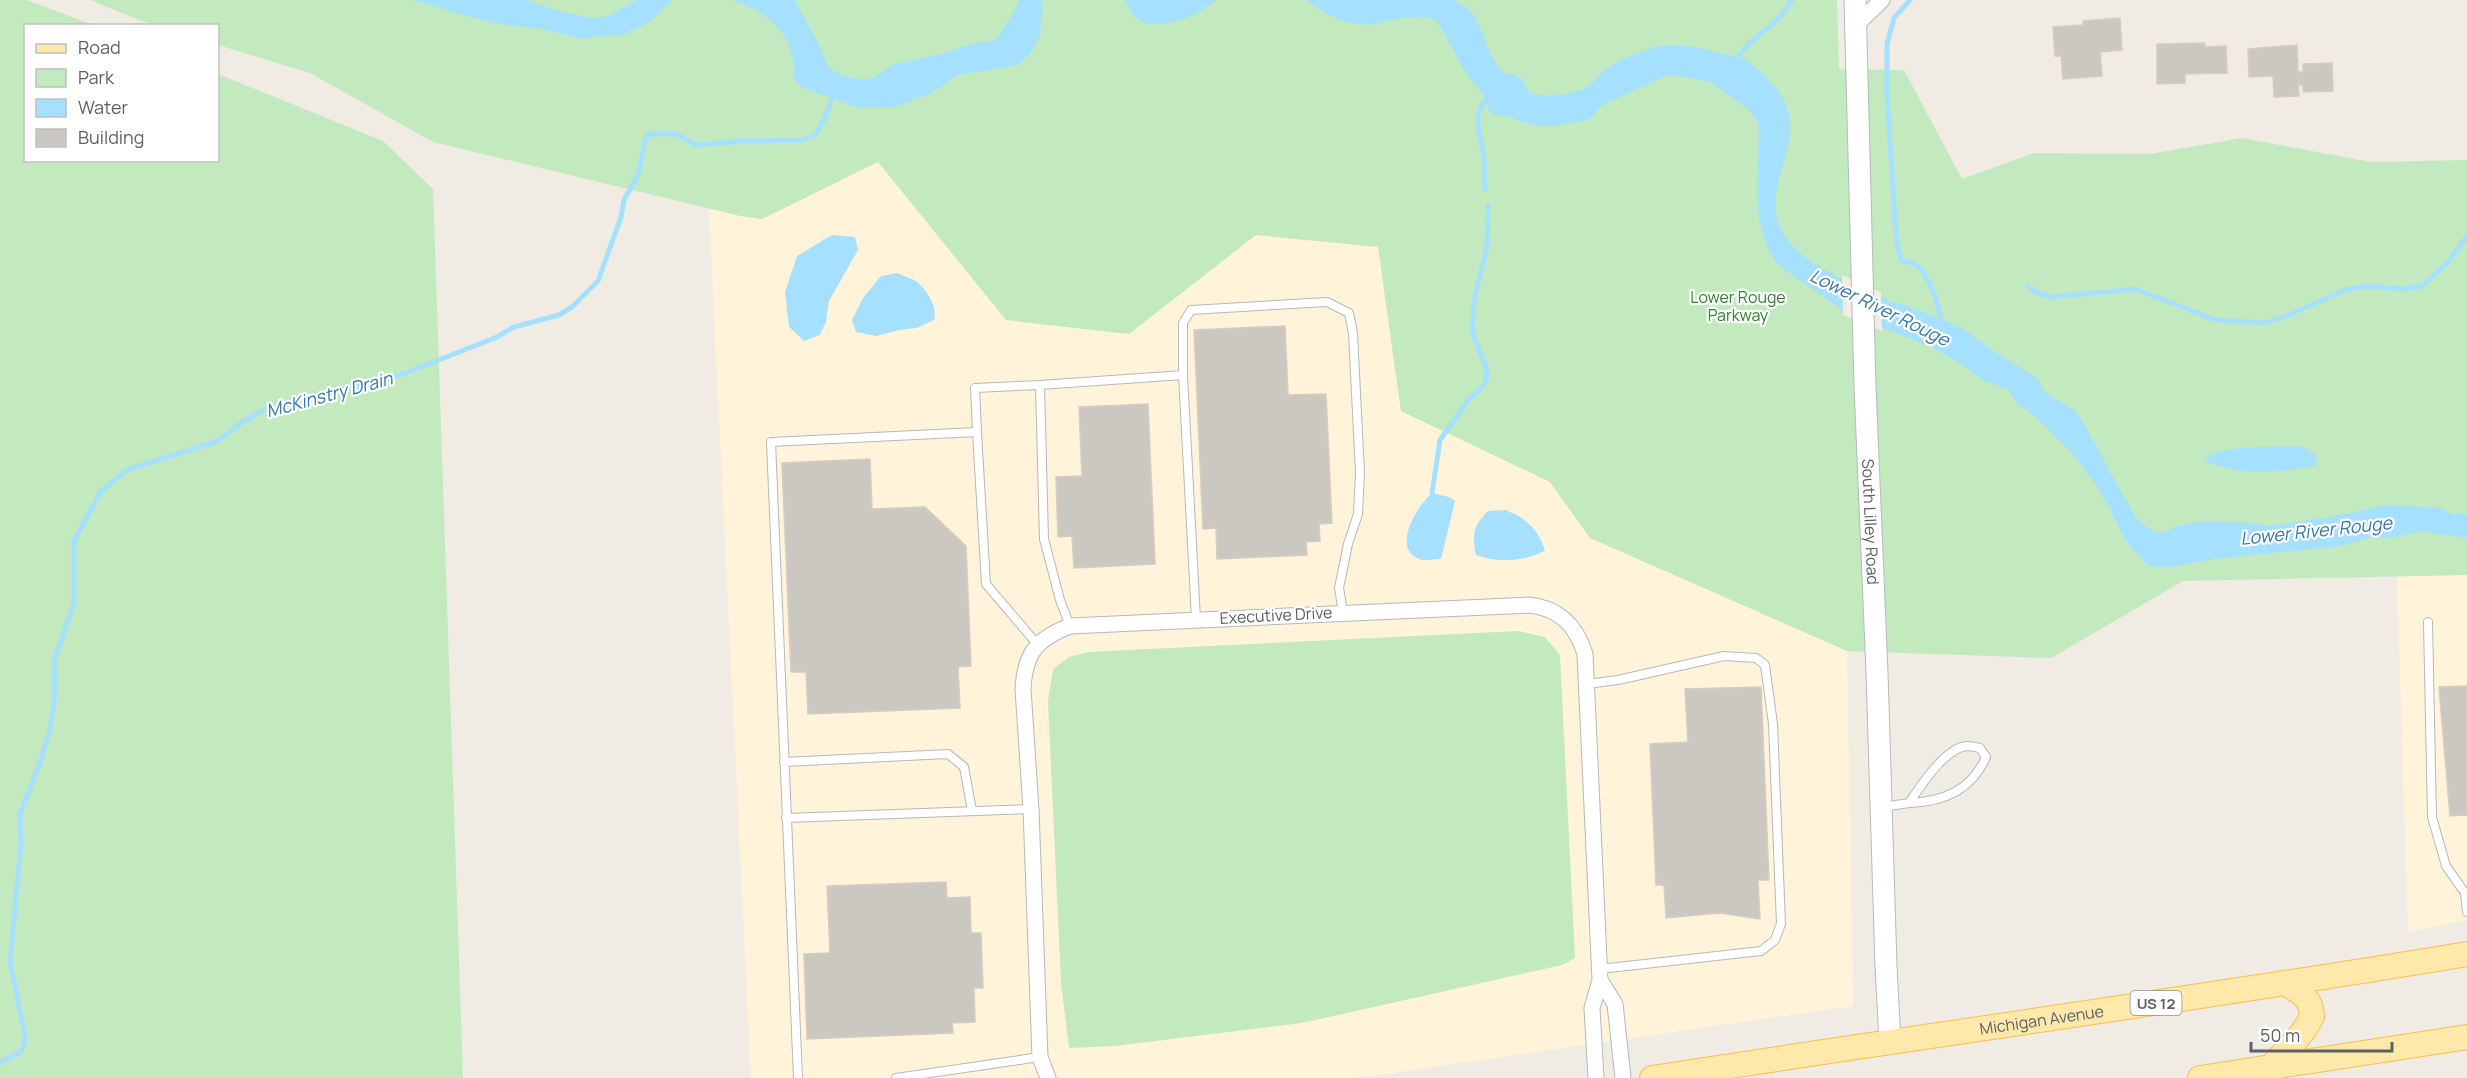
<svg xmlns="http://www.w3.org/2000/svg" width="2467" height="1078" viewBox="0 0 2467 1078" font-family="Manrope,sans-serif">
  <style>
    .commercial { fill: #fff3da }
    .green { fill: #c3e9bf }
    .water { fill: #a5e0ff }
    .pier { fill: #f0ece4 }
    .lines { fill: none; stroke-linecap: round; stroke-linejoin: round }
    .stream { stroke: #a5e0ff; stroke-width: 5 }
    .building { fill: #cbc7c1; stroke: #d5cdc2; stroke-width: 1.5 }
    .lane-casing { stroke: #b5b8bc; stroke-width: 10 }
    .street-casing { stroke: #b5b8bc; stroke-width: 17 }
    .secondary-casing { stroke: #b5babf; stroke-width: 23 }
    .primary-casing { stroke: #fcbc50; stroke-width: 26 }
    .lane { stroke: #fff; stroke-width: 8 }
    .street { stroke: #fff; stroke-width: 15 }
    .secondary { stroke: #fff; stroke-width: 21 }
    .primary { stroke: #ffe9aa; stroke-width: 24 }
    .labels { text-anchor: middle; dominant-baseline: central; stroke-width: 4.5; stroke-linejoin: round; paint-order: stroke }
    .shield { fill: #fff; stroke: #8d9094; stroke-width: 1.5 }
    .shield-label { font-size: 15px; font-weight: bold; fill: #5c6166 }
    .park-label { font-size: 16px; fill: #31832d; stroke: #fff }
    .street-label { font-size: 16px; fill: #5c6166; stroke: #fff }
    .water-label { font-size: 18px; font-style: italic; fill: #3477a7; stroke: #fff }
  </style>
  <rect width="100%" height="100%" fill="#f0ece4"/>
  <path class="commercial" d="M878 162 1006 320 1129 334 1256 235 1378 247 1401 411 1550 482 1590 538 1847 651 1853 1006 1357 1078H751L709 209 740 216 762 219Z
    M2467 575V920L2408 932 2397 576Z"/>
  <path class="green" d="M0 0H27L93 25 26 26V160H218V74L383 141 433 189 463 1078H0Z
    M90 0H1837L1839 69 1904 70 1962 179 2034 153 2150 154 2242 138 2371 162 2467 160V575L2183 581 2051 658 1847 651 1590 538 1550 482 1401 411 1378 247 1256 235 1129 334 1006 320 878 162 762 219 740 216 433 142 310 73 218 45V26L152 25Z
    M1518 631 1545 637 1560 655 1575 958 1562 965 1302 1023 1114 1046 1069 1048 1061 983 1048 701 1053 669 1069 657 1088 652Z"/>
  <path class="water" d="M412 0H528L554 10 591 18 608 16 637 0H672L650 22 623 35 578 38 542 29 492 23Z
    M731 0H795L820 47 829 68 844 76 865 80 873 78 892 65 939 54 975 43 996 40C1001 32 1018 6 1019 0H1043L1040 35 1032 51 1018 65 958 75 932 93 892 108H859L801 87 792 78C797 71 794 63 792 55 785 24 759 9 731 0Z
    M1125 0H1216C1200 15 1154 36 1134 16 1131 12 1128 5 1125 0Z
    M1305 0H1453C1486 10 1481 54 1505 74 1517 71 1524 80 1528 91 1541 99 1566 95 1581 90 1591 86 1599 73 1609 67 1621 59 1641 51 1655 47 1676 42 1698 47 1718 53 1726 55 1741 56 1748 61 1754 65 1759 71 1765 76 1832 138 1738 188 1794 247 1821 275 1860 283 1892 302L1902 304 1963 328 1992 350 2037 378 2046 394 2075 410 2081 419 2136 518 2149 529 2163 533 2176 526 2203 521 2251 523 2268 526 2331 517 2387 505 2440 508 2451 513 2467 514V538L2421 531 2396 537 2366 538 2342 546 2213 559 2173 567 2148 566 2126 541 2099 489 2073 454 2035 416 2019 405 2007 389 1984 381 1963 365 1931 347 1846 313 1777 264C1745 214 1762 174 1758 121L1749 110 1712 83 1698 79 1668 75 1607 103 1600 107 1592 118C1573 124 1550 128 1530 124 1517 121 1507 114 1493 115L1489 110 1486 99 1464 70 1441 27 1434 19C1412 13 1395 20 1374 24 1350 28 1323 13 1305 0Z
    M832 235 855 237 858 250 829 301 826 322 820 335 804 341 789 327 785 292 797 256Z
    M897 273C903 276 911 278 916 281 927 290 938 307 934 320L917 328 899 330 876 336 856 332 852 320 863 298 881 276Z
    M2294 446 2302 447 2317 455 2315 466C2280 472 2235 478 2203 459 2230 444 2264 448 2294 446Z
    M1432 493 1449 497 1455 501 1441 559C1434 559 1423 562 1417 558 1392 546 1418 505 1432 493Z
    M1506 510C1526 518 1539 530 1545 551 1522 562 1499 563 1476 555 1472 534 1473 526 1488 511Z"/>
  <path class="pier" d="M1842 275 1881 292 1882 331 1843 315Z"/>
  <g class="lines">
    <path class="stream" d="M1910 0 1894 18 1887 44V94L1896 236 1901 260C1905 262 1911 262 1915 264 1930 274 1940 308 1941 324
      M1735 65C1746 36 1778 28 1792 0
      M1485 189C1483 179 1485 170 1484 160 1483 135 1466 114 1492 95
      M2028 286 2040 294 2051 297 2136 289 2215 320 2265 323 2286 316 2348 289 2367 286 2402 289 2422 286 2449 261 2467 236
      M1432 493 1440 440 1469 399 1483 386 1487 377 1485 364 1475 341 1472 325 1475 296 1487 247 1488 206
      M0 1063C15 1053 23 1057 25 1036L10 961 21 845 20 814 41 760 50 728 54 703 55 658 74 603V541L101 491 127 470 218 441 241 423 261 411 302 397 344 390 403 374 497 337 514 327 559 315 572 307 598 281 621 217 624 200 639 173 645 140 649 134H676L696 145 741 141 803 140 815 135 824 120 835 92"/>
  </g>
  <path class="building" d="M2120 18 2122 50 2100 52 2102 76 2063 79 2061 56H2055L2053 27 2083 25V21Z
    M2205 43V47L2226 46 2227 73 2185 74V83L2157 84V44Z
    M2297 45 2298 72H2303V64L2332 63 2333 91 2303 92V85H2298L2299 96 2274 97 2273 76 2249 77 2248 49Z
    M1285 326 1288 395 1326 394 1332 523 1319 524 1320 541 1306 542 1307 555 1217 559 1216 528 1203 529 1194 330Z
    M1148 404 1155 564 1074 568 1072 536 1058 537 1056 477 1082 476 1079 407Z
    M870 459 872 509 925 507 966 546 971 666 958 667 960 708 808 714 806 672H791L782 463Z
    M2467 686V815L2450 816 2439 687Z
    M1761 687 1769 880H1758L1760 919 1720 913 1666 918 1664 885H1656L1650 744 1688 742 1685 689Z
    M946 882 947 898 970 897 971 933H981L983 988H974L975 1022 952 1023 953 1033 807 1039 804 954 830 953 827 886Z"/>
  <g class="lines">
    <g class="lane-casing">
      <path id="lane" d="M1183 375 1196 619
        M977 432 975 388 1040 385
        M2428 622 2432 817 2446 866 2465 893 2467 912
        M1070 626 1060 600 1044 539 1040 385 1183 375V323L1191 310 1327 302 1349 313 1353 333 1360 473 1358 514 1348 544 1339 588 1343 612
        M1587 684 1618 680 1724 656 1756 658 1765 665 1773 724 1781 924 1775 940 1761 951 1600 969
        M784 762 948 754 964 767 972 811
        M1883 807 1909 803C1920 787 1944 749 1966 746 1970 746 1976 747 1980 748L1986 757C1972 790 1943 802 1909 803
        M786 818 1031 809
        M798 1078 771 442 977 432 986 584 1037 644
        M896 1078 1040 1057"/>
    </g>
    <g class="street-casing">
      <path id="street" d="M1856 25 1882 0
        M1600 980 1615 1004 1623 1078
        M1048 1078 1040 1057 1031 809 1023 689C1025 652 1037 639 1070 626L1529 605C1559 608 1576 625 1585 654L1600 980 1592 1008 1596 1078"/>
    </g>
    <g class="secondary-casing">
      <g id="secondary">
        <path id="s1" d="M1855 0 1865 386 1877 673 1886 966 1890 1042"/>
      </g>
    </g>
    <g class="primary-casing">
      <g id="primary">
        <path d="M2270 1068C2285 1050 2303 1037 2312 1016 2311 998 2301 992 2286 984"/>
        <path id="s2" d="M1652 1078C1923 1036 2196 999 2467 954"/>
        <path d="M2200 1078 2467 1037"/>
      </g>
    </g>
    <use href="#lane" class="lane"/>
    <use href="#street" class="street"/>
    <use href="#secondary" class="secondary"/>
    <use href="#primary" class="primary"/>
  </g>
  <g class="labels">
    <rect class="shield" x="2130.5" y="991" width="51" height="24" rx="4.5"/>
    <g class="shield-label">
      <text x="2156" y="1003">US 12</text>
    </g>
    <g class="park-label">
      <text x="1738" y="297">Lower Rouge<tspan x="1738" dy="18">Parkway</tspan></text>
    </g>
    <g class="street-label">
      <text stroke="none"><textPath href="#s1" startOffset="522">South Lilley Road</textPath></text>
      <text transform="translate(1276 615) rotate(-3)">Executive Drive</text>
      <text stroke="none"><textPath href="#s2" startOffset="394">Michigan Avenue</textPath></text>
    </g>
    <g class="water-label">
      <text transform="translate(1880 307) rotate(26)">Lower River Rouge</text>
      <text transform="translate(329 394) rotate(-15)">McKinstry Drain</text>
      <text transform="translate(2316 530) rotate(-6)">Lower River Rouge</text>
    </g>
  </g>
  <rect x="24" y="24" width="195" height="138" fill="#ffffff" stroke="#bec0c2" stroke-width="1.5"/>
  <rect x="36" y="44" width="30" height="9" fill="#ffe9aa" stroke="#bec0c2" stroke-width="1.5"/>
  <text x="78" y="54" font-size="18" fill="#5c6166">Road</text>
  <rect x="36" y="69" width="30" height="18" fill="#c3e9bf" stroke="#bec0c2" stroke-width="1.5"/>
  <text x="78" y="84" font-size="18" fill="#5c6166">Park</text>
  <rect x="36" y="99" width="30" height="18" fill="#a5e0ff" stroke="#bec0c2" stroke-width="1.5"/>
  <text x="78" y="114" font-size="18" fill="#5c6166">Water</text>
  <rect x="36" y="129" width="30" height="18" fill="#cbc7c1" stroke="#bec0c2" stroke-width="1.5"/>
  <text x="78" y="144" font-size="18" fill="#5c6166">Building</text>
  <path d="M2251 1042v9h141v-9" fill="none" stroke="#5c6166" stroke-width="3"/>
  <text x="2260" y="1042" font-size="18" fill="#5c6166" stroke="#ffffff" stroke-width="4.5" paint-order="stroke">50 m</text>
</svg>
